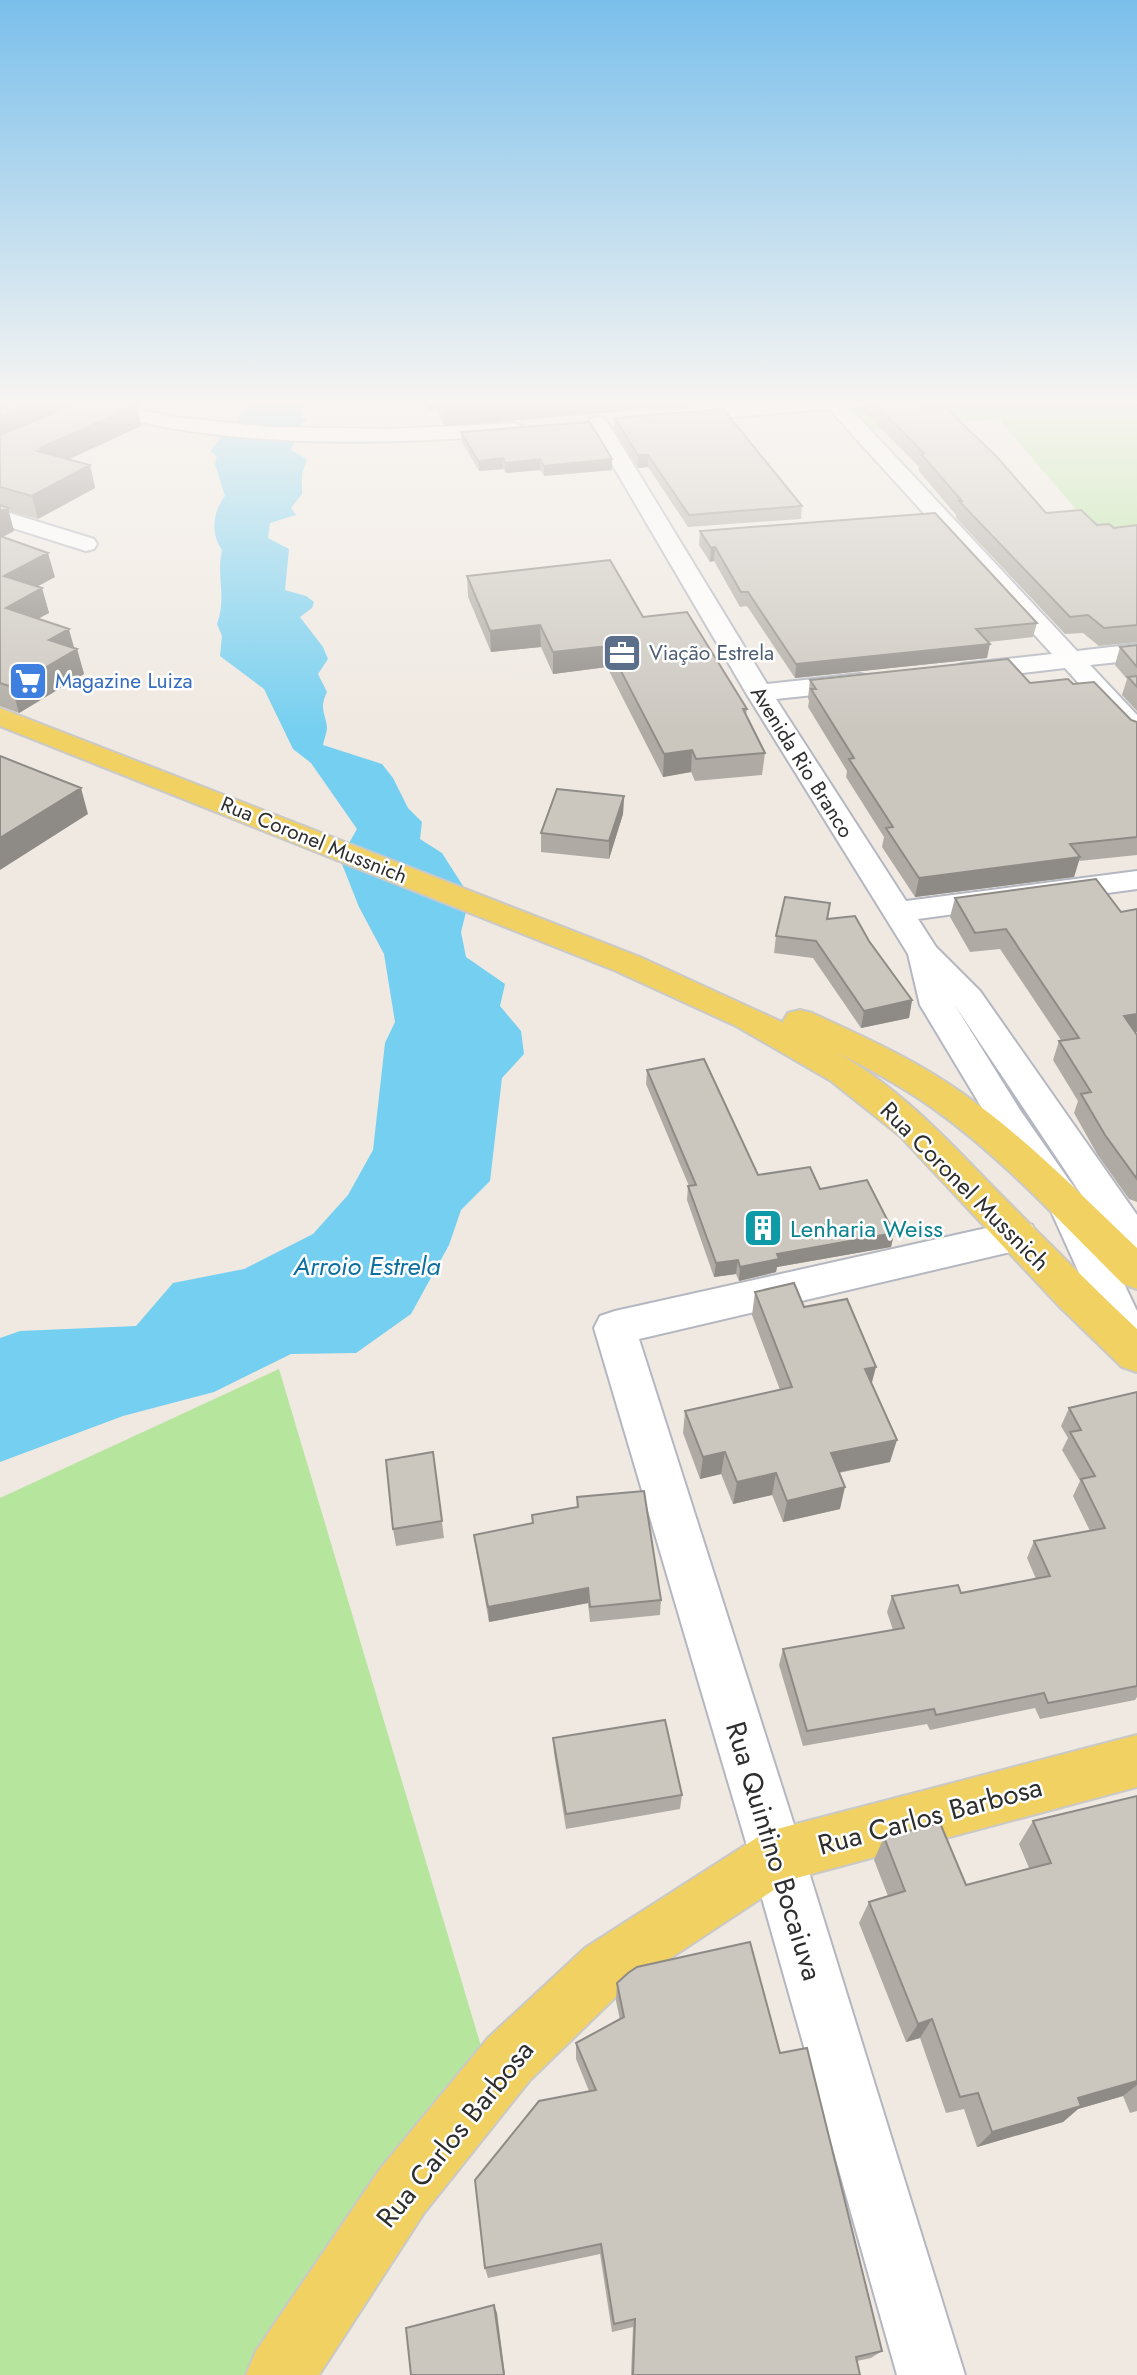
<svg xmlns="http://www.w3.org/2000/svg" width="1137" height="2375" viewBox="0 0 1137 2375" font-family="Jost,sans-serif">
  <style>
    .green { fill: #b6e59e }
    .water { fill: #75cff0 }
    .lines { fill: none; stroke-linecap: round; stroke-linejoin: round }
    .minor-casing { stroke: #b4b7c1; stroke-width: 4 }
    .major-casing { stroke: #c9c9c9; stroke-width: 4 }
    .minor { fill: #fff; fill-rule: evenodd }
    .major { fill: #f2d163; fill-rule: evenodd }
    .wall { fill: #afaba4 }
    .shaded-wall { fill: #8e8b86 }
    .building { fill: #cbc7bf; stroke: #8e8b86; stroke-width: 2 }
    .labels { text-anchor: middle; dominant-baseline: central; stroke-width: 5; stroke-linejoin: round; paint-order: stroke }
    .far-service-label { font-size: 21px; fill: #4e5e75; stroke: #fff; text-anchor: start }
    .far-shop-label { font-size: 21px; fill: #366cbe; stroke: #fff; text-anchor: start }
    .far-street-label { font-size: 21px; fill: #2e2e2e; stroke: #fff }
    .street-label { font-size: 24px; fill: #2e2e2e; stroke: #fff }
    .culture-label { font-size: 24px; fill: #0d838f; stroke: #fff; text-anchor: start }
    .water-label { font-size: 26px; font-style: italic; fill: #0d6fa3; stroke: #fff }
    .near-street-label { font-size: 28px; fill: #2e2e2e; stroke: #fff }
  </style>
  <rect width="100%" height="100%" fill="#efe9e1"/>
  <path class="green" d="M871 399H1101L1110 401 1137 399V532L1096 533 999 419 860 431 834 403Z
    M279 1369 486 2063 268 2375H0V1498Z"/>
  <path class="water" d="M251 399 310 401 302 408 301 416 307 420 302 423 291 450 307 459 302 474V494L291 508 296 515 270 523 268 538 289 549 285 590 306 596 314 602 312 608 300 617 323 647 328 659 318 674 327 692C319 708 325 712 327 727 327 732 324 740 323 745L382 764 393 778 408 808 422 822 420 839 442 853 465 889 466 912 461 932 466 957 505 984 500 1006 521 1031 524 1054 502 1078 490 1181 461 1210 449 1245 411 1314 356 1353 291 1354 214 1392 123 1416 0 1462V1338L20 1331 136 1326 173 1283 244 1269 313 1234 348 1195 373 1150 385 1043 395 1022 384 954 359 907 340 859 357 829 311 763 293 749 264 689 220 656 222 636 217 624C227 597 216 576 222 550 210 532 213 512 225 496L215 464 217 457 211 451C223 433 243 419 251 399Z"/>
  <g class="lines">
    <g class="minor-casing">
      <path id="minor" d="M64 399H96L174 417 269 427 391 429 513 423 520 425 523 429 520 433 513 435C401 443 287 447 176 429 139 423 103 413 67 403Z
        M808 399H887L877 405 849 407 1077 651 1137 644V660L1090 665 1137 715V739L1127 737 1065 668 962 680 953 677 949 672 953 667 962 664 1052 654 829 409 674 422 664 416 674 410Z
        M598 417 605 419 608 423 767 684 860 674 869 676 873 682 869 688 860 690 776 699 906 901 1137 871V889L918 919 936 947 980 991 1137 1215V1261L1123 1257 954 1004 1020 1110 1087 1206 1137 1311V1371L1121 1366 1051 1211 994 1128 920 1005 908 954 746 693 588 423 591 419Z
        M0 510 94 539 97 544 94 549 86 551 0 524Z
        M1018 1221 1032 1225 1038 1236 1032 1247 639 1339 804 1856 965 2375H897L750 1856 594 1328 600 1316 615 1311Z"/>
    </g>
    <g class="major-casing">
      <path id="major" d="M0 708 640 957 784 1023 783 1021 788 1013 800 1010 812 1013C864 1037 916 1060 962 1093 1026 1138 1081 1195 1137 1248V1289L1123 1284C1062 1224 1003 1158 934 1109 903 1087 870 1069 836 1052 897 1086 945 1137 993 1187 1041 1235 1088 1283 1137 1329V1372L1122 1367 1058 1305 900 1136 831 1081 736 1026 616 971 0 726Z
        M1137 1735V1787L789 1880 625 1988 530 2080 424 2213 319 2375H246L256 2351 380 2169 488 2038 585 1948 758 1837 777 1829Z"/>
    </g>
    <use href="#minor" class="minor"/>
    <use href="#major" class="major"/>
  </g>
  <path class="wall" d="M0 399 74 404 116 399 141 426 69 459 90 465 95 488 38 519 8 511 14 531 3 537 55 577 37 587 42 588 49 613 38 618 74 648 77 649 84 674 19 713 0 706Z
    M423 399H761V400L444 426 437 410 428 411Z
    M864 399H870L926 409 1046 513 1114 528 1137 525V642L1099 646 1083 633 1065 634 956 518V515L918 470 919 467 862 409Z
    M615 418 802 506 801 519 688 527 648 467 638 468 614 429Z
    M461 432 612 459V470L544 476 540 470 506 473 503 469 479 471 462 442Z
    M700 531 1037 623 1033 637 988 642 987 658 795 678 747 606 740 607 714 561 710 562 699 545Z
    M467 576 643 617 747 709 746 715 765 753 762 775 695 781 691 772 663 777 607 667 553 674 541 647 491 652 468 597Z
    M1137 645V711L1122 695 1127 679 1115 665 1120 647Z
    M810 680 1073 684 1131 720 1137 722V855L1079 861 1074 877 915 897 882 847 884 837 846 777 847 771 808 707 809 701 808 698Z
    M624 796 623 814 609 859 541 852V833Z
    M955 898 1121 912 1137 1032H1135L1137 1035V1202L1129 1199 1097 1154 1074 1113 1078 1101 1053 1060 1059 1041 1061 1040 1000 949 970 952 950 917Z
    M830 903 828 919 869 941 912 1000 909 1018 861 1028 813 958 774 953 776 936Z
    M647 1070 758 1175 820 1189 894 1233 891 1247 777 1267 776 1272 739 1281 736 1274 714 1277 687 1200 688 1186H689L646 1084Z
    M755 1292 804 1307 872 1385 890 1462 839 1473 840 1509 783 1522 772 1495 733 1504 721 1474 700 1479 683 1433 685 1411 780 1390 752 1315Z
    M1137 1392V1697L1135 1700 1040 1719 1035 1708 930 1730 927 1724 803 1746 779 1665 783 1649 893 1630 887 1612 892 1596 961 1593 1036 1579 1027 1558 1034 1541 1090 1531 1073 1496 1080 1481 1062 1450 1068 1438 1061 1426 1069 1408Z
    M433 1452 444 1538 396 1546 393 1529Z
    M577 1497 661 1600 660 1615 590 1622 588 1603 489 1622 476 1550 474 1535 532 1523V1515L577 1507Z
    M553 1738 682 1795 680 1809 566 1829 554 1753Z
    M1137 1796V2111L1130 2113 1123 2096 1078 2109 1063 2122 977 2147 964 2109 946 2113 920 2038 906 2042 859 1923 869 1902 888 1896 874 1860 884 1837 966 1885 1029 1868 1019 1844 1033 1821Z
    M617 1983 780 2053 882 2351 871 2358 857 2361 860 2375H631L633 2327 612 2332 600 2254 488 2278 485 2268 589 2091 576 2059V2043L620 2020 616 2001Z"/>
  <path class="shaded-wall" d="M41 399H73L75 408 0 442V417Z
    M427 399H436L437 410 428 411Z
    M455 399H761V400L444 426 443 400Z
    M137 405 141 426 48 469 37 451 40 448Z
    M638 455H648V467L638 468Z
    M503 458V469L479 471 478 461Z
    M540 459V470L506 473 505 463Z
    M612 459V470L544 476V466Z
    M90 465 95 488 38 519 32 496Z
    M8 508 14 531 0 538V511Z
    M715 547 714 561 710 562 711 548Z
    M48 553 55 577 11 600 4 576Z
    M42 588 49 613 13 632 6 608Z
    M540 625 541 647 491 652 490 631Z
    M69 629 75 651 77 649 84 674 19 713 12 687 49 640Z
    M990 644 987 658 795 678 796 664Z
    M608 646 607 667 553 674V652Z
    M692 750 691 772 663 777 664 754Z
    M81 788 88 814 0 870V838Z
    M624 796 623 814 609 859V841Z
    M1080 857 1074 877 915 897 919 878Z
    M912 1000 909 1018 861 1028 864 1011Z
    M1137 1014V1032L1117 1035 1124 1016Z
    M894 1233 891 1247 777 1267 776 1272 739 1281 740 1267 777 1254Z
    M738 1260 736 1274 714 1277 716 1263Z
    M876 1367 870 1390 865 1369Z
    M897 1440 890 1462 825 1475 831 1453Z
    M725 1452 721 1474 700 1479 703 1457Z
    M776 1473 772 1495 733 1504 737 1482Z
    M845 1487 840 1509 783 1522 787 1501Z
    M588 1588V1603L489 1622 488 1607Z
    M932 2019 920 2038 906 2042 918 2024Z
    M1137 2081V2085L1123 2096 1078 2109 1063 2122 977 2147 992 2132 1078 2098Z
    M494 2305 497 2313 505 2375H504Z"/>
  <path class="building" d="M0 399H41L0 417Z
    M87 399H115L137 405 40 448 43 449 37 451 90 465 32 496 0 487V435Z
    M870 399H916L926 409 946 408 997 457 1046 513 1081 510 1097 525 1109 524 1114 528 1137 525V625L1104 628 1088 615 1070 617 959 501H962L921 454 924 453Z
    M723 409 802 506 689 515 648 455H638L615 418Z
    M590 422 612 459 544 466 540 459 505 463 503 458 478 461 461 432Z
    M0 505 8 508 0 511Z
    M935 513 1037 623 976 629 990 644 796 664 748 592H741L715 547 711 548 700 531Z
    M0 536 48 553 4 576 42 588 6 608 69 629 49 640 77 649 12 687 0 683Z
    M610 560 643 617 687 612 747 709H743L765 753 696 759 692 750 664 754 608 646 553 652 540 625 490 631 467 576Z
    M1137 645V667L1120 647Z
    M1008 659 1030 683 1068 679 1073 684 1094 682 1131 720 1137 722V837L1070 844 1080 857 919 878 886 828 893 827 849 759 854 758 811 689H816L810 680Z
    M1137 676V687L1128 677Z
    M0 756 81 788 0 838Z
    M557 789 624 796 609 841 541 833Z
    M1096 879 1121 912 1137 909V1014L1124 1016 1137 1035V1179L1105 1135 1081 1094 1091 1092 1059 1041 1079 1038 1006 929 975 933 955 898Z
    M785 897 830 903 827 919 855 916 869 941 912 1000 864 1011 816 941 776 936Z
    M704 1059 758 1175 810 1167 820 1189 867 1180 894 1233 777 1254 779 1259 740 1267 738 1260 716 1263 688 1186 696 1185 647 1070Z
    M794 1283 804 1307 847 1299 876 1367 865 1369 897 1440 831 1453 845 1487 787 1501 776 1473 737 1482 725 1452 703 1457 685 1411 792 1387 755 1292Z
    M1137 1392V1686L1048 1703 1044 1693 936 1715 934 1709 807 1731 783 1649 904 1628 892 1596 958 1585 961 1593 1050 1576 1034 1541 1105 1528 1081 1479 1095 1476 1070 1432 1081 1430 1069 1408Z
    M433 1452 442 1521 393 1529 386 1460Z
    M644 1491 661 1600 590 1607 588 1588 488 1607 474 1535 533 1523 532 1515 578 1507 577 1497Z
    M665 1720 682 1795 566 1814 553 1738Z
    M1137 1796V2081L1078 2098 1081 2106 992 2132 978 2093 960 2097 932 2019 918 2024 869 1902 905 1891 884 1837 940 1823 966 1885 1051 1863 1033 1821Z
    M750 1942 780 2053 807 2048 882 2351 856 2357 860 2375H633L635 2319 614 2324 601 2244 485 2268 475 2180 539 2101 596 2090 576 2043 624 2017 617 1983 628 1973 637 1967Z
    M494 2305 504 2375H411L406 2328Z"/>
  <linearGradient id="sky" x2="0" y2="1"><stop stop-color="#7abfeb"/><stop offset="0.55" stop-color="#f8f5f2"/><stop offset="1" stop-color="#f8f5f2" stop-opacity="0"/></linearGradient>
  <rect width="1137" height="732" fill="url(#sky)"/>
  <defs>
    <g id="office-square" transform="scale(2.0125)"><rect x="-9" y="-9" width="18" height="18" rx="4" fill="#5c6f8a" stroke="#fff"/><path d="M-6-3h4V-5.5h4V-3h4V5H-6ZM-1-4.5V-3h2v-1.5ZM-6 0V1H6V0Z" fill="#fff"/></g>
    <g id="supermarket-square" transform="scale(2.0125)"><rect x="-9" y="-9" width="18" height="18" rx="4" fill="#3f7fe0" stroke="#fff"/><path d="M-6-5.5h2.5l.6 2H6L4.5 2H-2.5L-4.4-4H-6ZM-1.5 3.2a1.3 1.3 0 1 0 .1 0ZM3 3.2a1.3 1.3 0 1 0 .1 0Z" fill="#fff"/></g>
    <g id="building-square" transform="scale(2.0125)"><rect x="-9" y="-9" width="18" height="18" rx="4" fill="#0f9aa8" stroke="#fff"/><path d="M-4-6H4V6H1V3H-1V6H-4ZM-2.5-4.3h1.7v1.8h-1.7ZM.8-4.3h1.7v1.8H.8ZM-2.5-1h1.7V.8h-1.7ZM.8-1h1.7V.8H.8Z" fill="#fff"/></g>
  </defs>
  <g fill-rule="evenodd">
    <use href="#office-square" x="622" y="653"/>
    <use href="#supermarket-square" x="28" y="681"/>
    <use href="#building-square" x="763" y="1228"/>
  </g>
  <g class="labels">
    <g class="far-service-label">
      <text x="649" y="653">Viação Estrela</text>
    </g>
    <g class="far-shop-label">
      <text x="55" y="681">Magazine Luiza</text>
    </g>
    <g class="far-street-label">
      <text transform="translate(802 762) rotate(58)">Avenida Rio Branco</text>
      <text transform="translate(314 840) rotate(22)">Rua Coronel Mussnich</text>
    </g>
    <g class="street-label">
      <text transform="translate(965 1186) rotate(45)">Rua Coronel Mussnich</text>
    </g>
    <g class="culture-label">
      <text x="790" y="1228">Lenharia Weiss</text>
    </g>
    <g class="water-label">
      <text x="367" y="1266">Arroio Estrela</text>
    </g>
    <g class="near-street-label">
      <text transform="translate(930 1816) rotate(-15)">Rua Carlos Barbosa</text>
      <text transform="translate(774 1851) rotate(73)">Rua Quintino Bocaiuva</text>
      <text transform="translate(455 2134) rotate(-51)">Rua Carlos Barbosa</text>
    </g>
  </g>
</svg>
